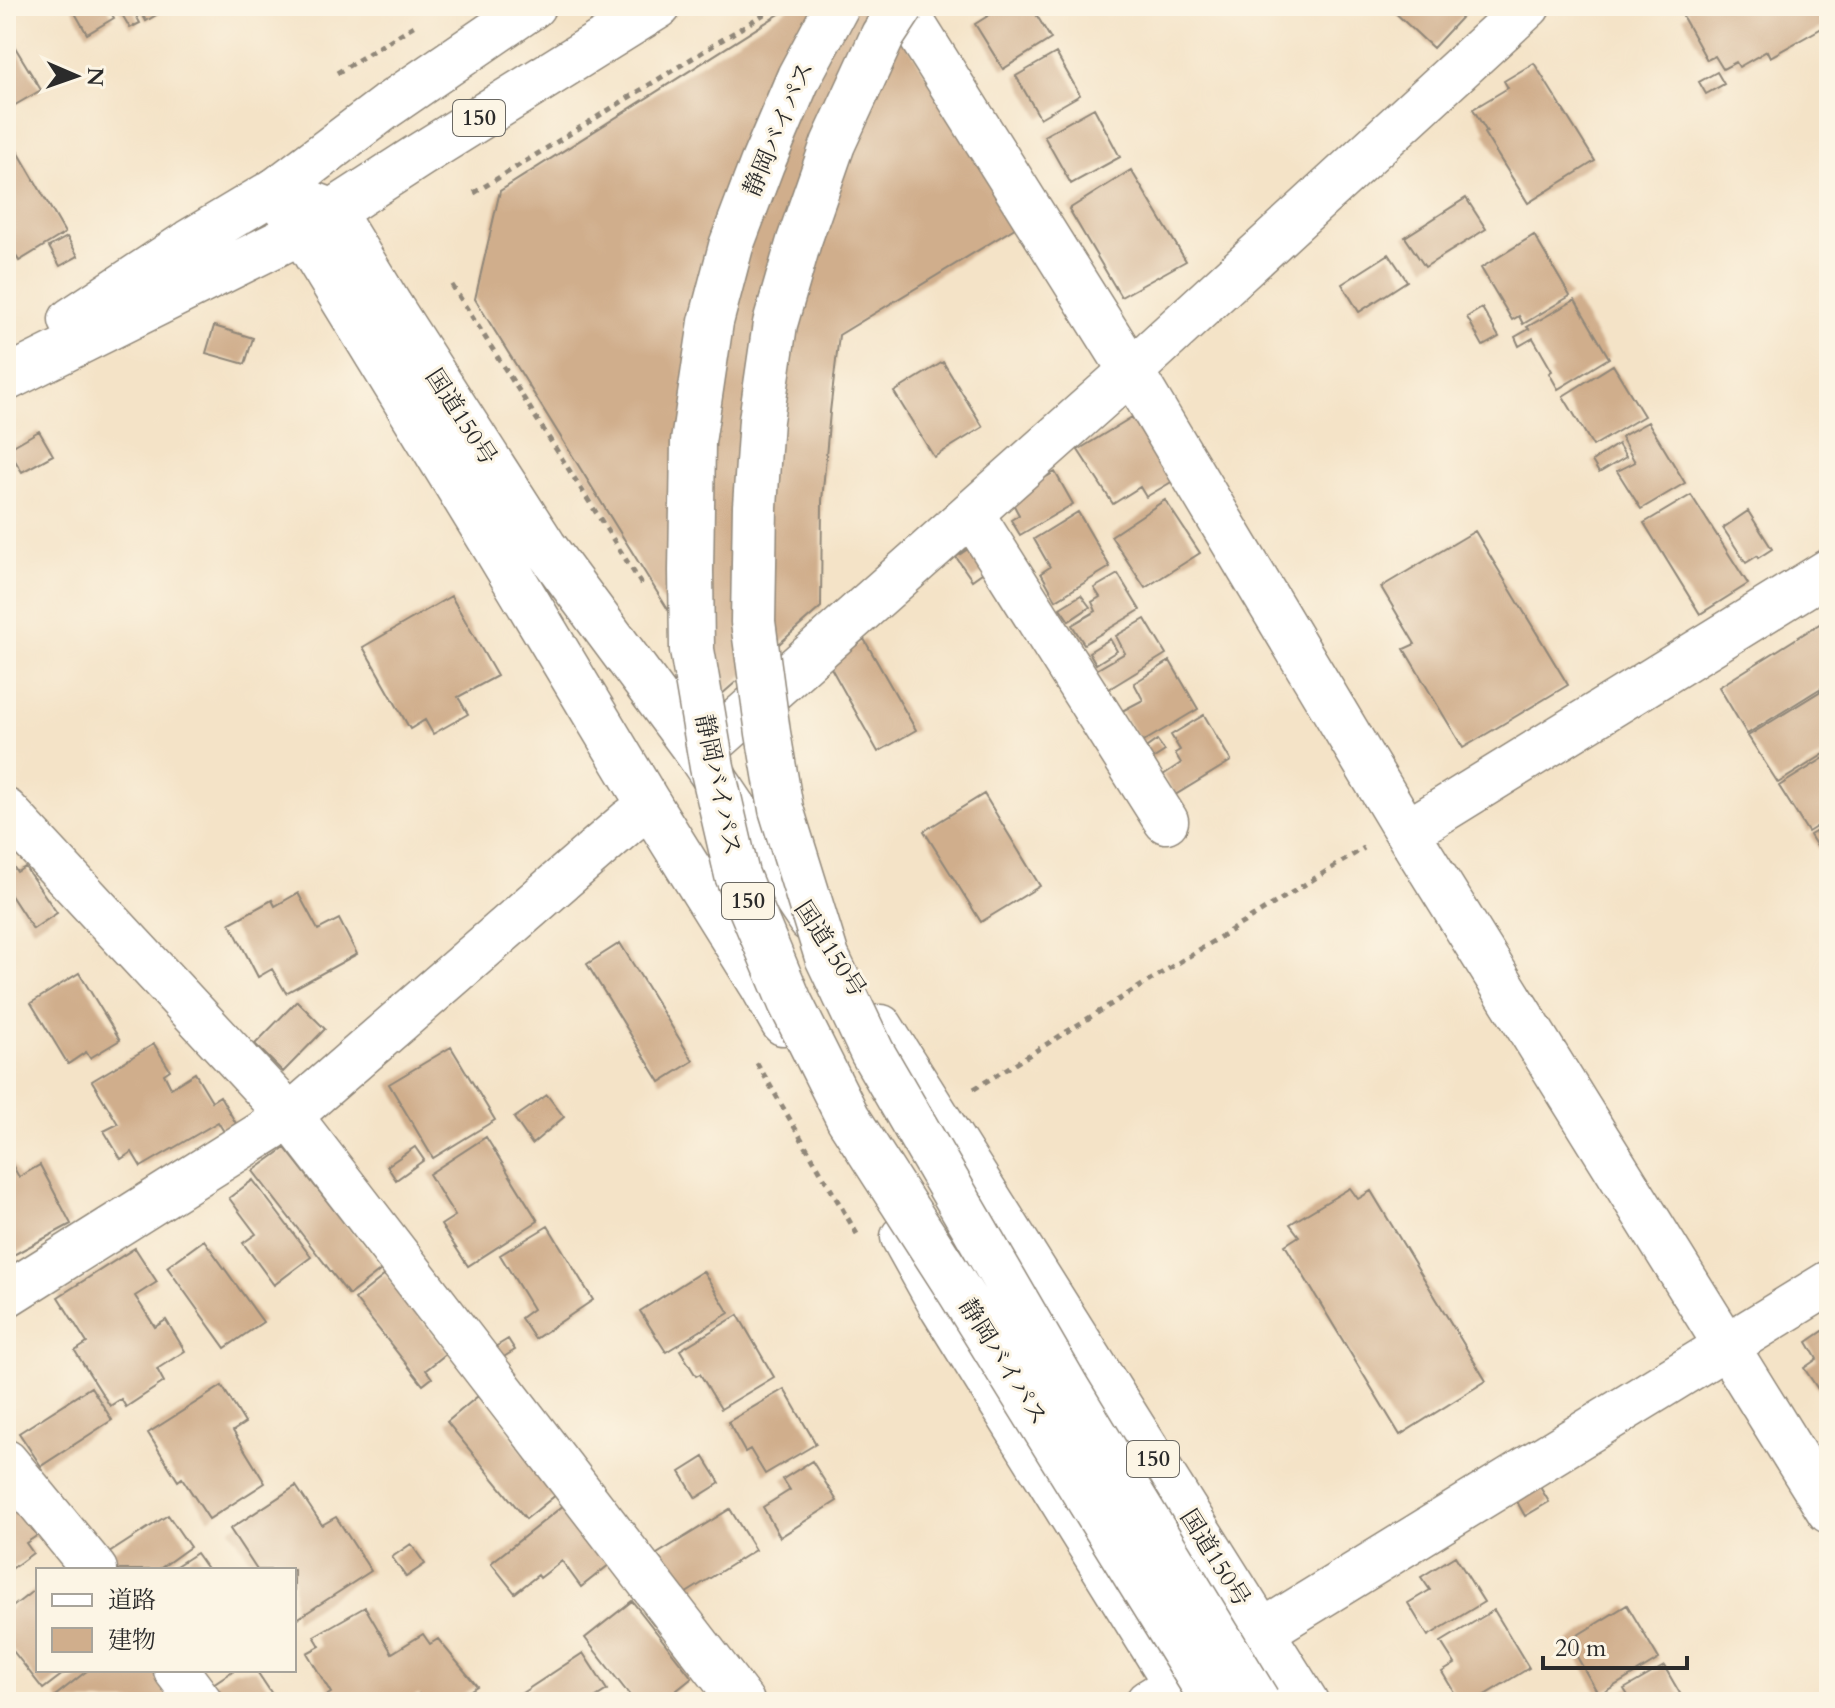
<svg xmlns="http://www.w3.org/2000/svg" width="1835" height="1708" viewBox="0 0 1835 1708" font-family="Cardo,'Noto Serif JP',serif">
  <style>
    .building { fill: #d0ae8c }
    .lines { fill: none; stroke-linecap: round; stroke-linejoin: round }
    .minor-casing { stroke: #908779; stroke-width: 47 }
    .highway-casing { stroke: #908779; stroke-width: 47 }
    .path { stroke: #908779; stroke-width: 5; stroke-dasharray: 6 6; stroke-linecap: butt }
    .minor { stroke: #fff; stroke-width: 44 }
    .highway { stroke: #fff; stroke-width: 44 }
    .highway-bridge-casing { stroke: #908779; stroke-width: 47; stroke-linecap: butt }
    .highway-bridge { stroke: #fff; stroke-width: 44 }
    .labels { text-anchor: middle; dominant-baseline: central; stroke-width: 6; stroke-linejoin: round; paint-order: stroke }
    .shield { fill: #fcf5e5; stroke: #6a6863; stroke-width: 2 }
    .shield-label { font-size: 22px; font-weight: bold; fill: #2b2b2b }
    .street-label { font-size: 24px; fill: #2b2b2b; stroke: #fcf5e5 }
  </style>
  <rect width="100%" height="100%" fill="#fcf5e5"/>
  <filter id="ink" filterUnits="userSpaceOnUse"><feTurbulence type="fractalNoise" baseFrequency=".0125" numOctaves="2"/><feDisplacementMap in="SourceGraphic" scale="16" xChannelSelector="R" yChannelSelector="G"/><feConvolveMatrix kernelMatrix="1 2 1 2 8 2 1 2 1" color-interpolation-filters="sRGB"/></filter>
  <filter id="wash" filterUnits="userSpaceOnUse"><feTurbulence type="fractalNoise" baseFrequency=".006" numOctaves="4" result="noise"/><feDisplacementMap in="SourceGraphic" scale="32" xChannelSelector="R" yChannelSelector="G"/><feGaussianBlur stdDeviation="1.8" result="paint"/><feColorMatrix in="noise" values="0 0 0 0 0 0 0 0 0 0 0 0 0 0 0 0 0 1.4 0 .05"/><feComposite in="paint" operator="in"/></filter>
  <g filter="url(#wash)">
    <rect width="100%" height="100%" fill="#f4e3c7"/>
    <g id="blocks">
      <path class="building" d="M71 6H107L114 18 87 34Z
        M117 6H131L140 23 130 28Z
        M138 6H171L146 21Z
        M792 6H884L1018 226 839 335 830 412 822 501 821 607 721 695 475 299 500 191Z
        M1004 6H1031L1051 39 1003 69 975 24Z
        M1391 6H1472L1433 48 1390 8Z
        M1685 6H1829V24L1770 57 1767 51 1739 67 1736 62 1723 69 1715 56 1707 60 1683 17 1689 13Z
        M10 39 41 90 10 108 6 101V41Z
        M1056 53 1080 95 1040 118 1016 76Z
        M1534 63 1595 161 1528 203 1484 133 1487 132 1473 109 1508 88 1504 81Z
        M1717 72 1724 84 1706 94 1699 82Z
        M1094 108 1120 157 1071 184 1044 136Z
        M6 131 65 233 19 261 6 239Z
        M1131 170 1186 261 1121 297 1069 209Z
        M1466 198 1486 229 1425 267 1405 237Z
        M1534 235 1570 296 1523 324 1519 316 1512 320 1481 268Z
        M67 237 78 256 60 266 49 247Z
        M1389 254 1407 281 1359 312 1342 284Z
        M1575 300 1609 358 1558 389 1549 373 1552 371 1533 338 1519 346 1515 337 1529 329 1527 327Z
        M1482 308 1499 337 1483 346 1467 317Z
        M214 326 253 338 245 364 206 353Z
        M943 362 983 427 934 457 894 392Z
        M1613 365 1644 416 1593 446 1563 396Z
        M1132 417 1173 481 1146 497 1140 487 1113 504 1078 450Z
        M1648 422 1685 483 1641 509 1617 471 1635 462 1621 437Z
        M39 431 53 455 22 472 8 449Z
        M1618 444 1626 457 1599 473 1592 461Z
        M1055 472 1073 504 1020 535 1011 520 1019 515 1010 498Z
        M1691 495 1748 584 1700 614 1644 523Z
        M1165 500 1200 553 1145 588 1111 536Z
        M1748 511 1772 549 1758 558 1757 556 1746 563 1723 528Z
        M1078 512 1110 567 1056 600 1041 573 1050 567 1034 539Z
        M1475 531 1568 685 1463 748 1404 649 1415 644 1381 587Z
        M974 545 989 568 972 580 956 557Z
        M1118 574 1140 610 1084 644 1072 625 1096 611 1092 602 1100 597 1094 588Z
        M1081 595 1090 607 1069 621 1060 608Z
        M451 596 497 676 458 697 468 714 433 734 425 720 410 729 363 647Z
        M1829 618V683L1747 734 1719 687Z
        M1145 619 1166 654 1109 689 1096 670 1125 653 1116 636Z
        M864 639 916 730 878 752 830 666Z
        M1110 639 1117 651 1096 664 1089 652Z
        M1170 661 1198 709 1141 743 1122 711 1143 700 1134 683Z
        M1829 686V751L1778 783 1748 736Z
        M1204 715 1231 761 1175 795 1163 775 1181 763 1175 753 1180 750 1171 735Z
        M1157 740 1165 751 1151 760 1143 750Z
        M1829 755V819L1808 832 1779 786Z
        M984 794 1040 886 981 922 924 831Z
        M1829 824V866L1810 835Z
        M6 856 17 872 25 867 57 913 33 929 10 894 6 897Z
        M298 893 318 930 339 919 357 954 286 993 272 969 258 977 230 923 272 900 275 906Z
        M620 943 693 1061 660 1082 587 964Z
        M79 973 120 1040 90 1058 86 1052 68 1064 31 1003Z
        M297 1001 325 1029 283 1072 255 1044Z
        M154 1044 170 1070 164 1074 171 1088 195 1073 212 1101 220 1096 238 1127 226 1135 218 1122 141 1167 132 1152 121 1159 104 1131 118 1124 92 1081Z
        M451 1047 495 1120 433 1158 389 1084Z
        M547 1095 564 1117 532 1144 514 1118Z
        M486 1137 538 1221 468 1266 441 1225 455 1216 429 1174Z
        M415 1147 424 1160 396 1180 387 1166Z
        M285 1148 381 1270 349 1295 253 1171Z
        M6 1154 19 1177 40 1165 71 1224 6 1259Z
        M253 1180 311 1257 274 1285 243 1243 256 1234 229 1198Z
        M1350 1188 1358 1199 1371 1191 1486 1381 1400 1435 1285 1245 1299 1236 1290 1224Z
        M548 1226 593 1300 535 1339 521 1318 533 1309 500 1255Z
        M204 1240 263 1322 225 1348 167 1267Z
        M135 1248 157 1282 135 1296 155 1327 166 1320 185 1351 157 1369 164 1382 126 1407 121 1399 110 1406 75 1351 87 1343 58 1297Z
        M703 1271 729 1313 666 1352 640 1311Z
        M385 1275 447 1353 426 1370 432 1378 423 1385 355 1299Z
        M738 1315 774 1377 721 1409 700 1374 696 1376 680 1350Z
        M1829 1327V1390L1822 1395 1804 1368 1817 1359 1807 1342Z
        M508 1339 515 1350 502 1358 495 1347Z
        M222 1386 245 1423 233 1431 265 1483 209 1519 182 1478 178 1481 148 1433Z
        M91 1387 112 1420 41 1466 19 1433Z
        M784 1389 816 1444 765 1474 750 1449 745 1452 728 1422Z
        M478 1396 557 1494 526 1519 447 1422Z
        M704 1457 720 1483 696 1498 680 1472Z
        M812 1461 837 1501 780 1537 763 1507 790 1490 783 1479Z
        M296 1486 322 1525 336 1517 371 1571 294 1621V1570H257L230 1529Z
        M1540 1487 1549 1502 1525 1516 1516 1500Z
        M11 1497 38 1535 26 1543 33 1553 6 1573V1501Z
        M564 1505 610 1564 581 1587 562 1561 540 1578 538 1575 515 1593 491 1563Z
        M730 1509 755 1550 683 1595 657 1554Z
        M168 1515 190 1547 158 1570H117L106 1555Z
        M411 1544 425 1564 406 1577 392 1557Z
        M196 1553 208 1570H170Z
        M1455 1556 1484 1602 1428 1636 1408 1603 1430 1590 1421 1577Z
        M38 1587V1670H68L43 1689 6 1642V1612Z
        M632 1601 692 1678 662 1702H635L585 1638Z
        M1627 1605 1659 1659 1599 1695 1568 1641Z
        M365 1607 392 1653 423 1634 430 1644 438 1639 477 1686 452 1702H424L419 1694 405 1702H327L324 1697 331 1693 307 1653 320 1646 314 1636Z
        M1494 1610 1529 1668 1473 1702H1460L1442 1672 1455 1664 1441 1642Z
        M583 1653 607 1690 588 1702H515L513 1699Z
        M1664 1666 1685 1702H1632L1624 1689Z
        M88 1670H156L181 1702H60L55 1696Z
        M234 1670H256L276 1700 273 1702H221L210 1686Z"/>
    </g>
  </g>
  <g filter="url(#ink)">
    <use href="#blocks" fill-opacity="0" stroke="#908779" stroke-width="2"/>
    <g class="lines">
      <g class="minor-casing">
        <path id="minor" d="M902 6 1131 371 1402 824 1829 1511
          M71 320 189 242 276 190
          M6 379 301 232
          M971 513 1166 821
          M699 755 1131 371 1528 6
          M6 811 290 1116 742 1702
          M1407 832 1829 571
          M6 1295 290 1116 628 822 650 806
          M6 1462 95 1570
          M176 1670 200 1702
          M1148 1702 1829 1283"/>
      </g>
      <g class="highway-casing">
        <path id="highway" d="M276 190 332 211 390 306 544 546 699 755 810 920
          M276 190 497 551 650 806 761 984 783 1023
          M276 190 387 106 533 6
          M309 227 420 155 659 6
          M881 1027 1306 1702
          M903 1237 943 1309 1187 1702"/>
      </g>
      <path class="path" d="M337 73 415 25
        M474 193 777 6
        M452 285 642 585
        M757 1063 857 1234
        M974 1089 1364 848"/>
      <use href="#minor" class="minor"/>
      <use href="#highway" class="highway"/>
      <g class="highway-bridge-casing">
        <path id="highway-bridge" d="M837 6 799 77 762 164 731 246 711 322 693 442 691 571 692 650 712 767 737 875 790 1002 848 1118 960 1292 1214 1702
          M902 6 883 35 833 144 799 241 775 324 761 420 755 506 753 622 768 733 781 809 827 957 872 1052 1067 1388 1258 1702"/>
      </g>
      <use href="#highway-bridge" class="highway-bridge"/>
    </g>
  </g>
  <g class="labels">
    <g class="shield">
      <rect x="453" y="100" width="52" height="36" rx="6"/>
      <rect x="722" y="883" width="52" height="36" rx="6"/>
      <rect x="1127" y="1441" width="52" height="36" rx="6"/>
    </g>
    <g class="shield-label">
      <text x="479" y="118">150</text>
      <text x="748" y="901">150</text>
      <text x="1153" y="1459">150</text>
    </g>
    <g class="street-label">
      <text transform="translate(779 129) rotate(-67)">静岡バイパス</text>
      <text transform="translate(461 417) rotate(57)">国道150号</text>
      <text transform="translate(718 785) rotate(78)">静岡バイパス</text>
      <text transform="translate(830 949) rotate(57)">国道150号</text>
      <text transform="translate(1003 1362) rotate(58)">静岡バイパス</text>
      <text transform="translate(1215 1558) rotate(58)">国道150号</text>
    </g>
  </g>
  <rect width="1835" height="1708" fill="none" stroke="#fcf5e5" stroke-width="32"/>
  <rect x="36" y="1568" width="260" height="104" fill="#fcf5e5" stroke="#a8a49b" stroke-width="2"/>
  <rect x="52" y="1594" width="40" height="12" fill="#ffffff" stroke="#a8a49b" stroke-width="2"/>
  <text x="108" y="1608" font-size="24" fill="#2b2b2b">道路</text>
  <rect x="52" y="1628" width="40" height="24" fill="#d0ae8c" stroke="#a8a49b" stroke-width="2"/>
  <text x="108" y="1648" font-size="24" fill="#2b2b2b">建物</text>
  <g transform="translate(76 76) rotate(92)" stroke="#fcf5e5" stroke-width="6" paint-order="stroke">
  <path d="M0-6L14 30L0 20L-14 30Z" fill="#2b2b2b"/>
  <text y="-12" font-size="22" font-weight="bold" text-anchor="middle" fill="#2b2b2b">N</text>
  </g>
  <path d="M1543 1656v12h144v-12" fill="none" stroke="#2b2b2b" stroke-width="4"/>
  <text x="1555" y="1656" font-size="24" fill="#2b2b2b" stroke="#fcf5e5" stroke-width="6" paint-order="stroke">20 m</text>
</svg>
